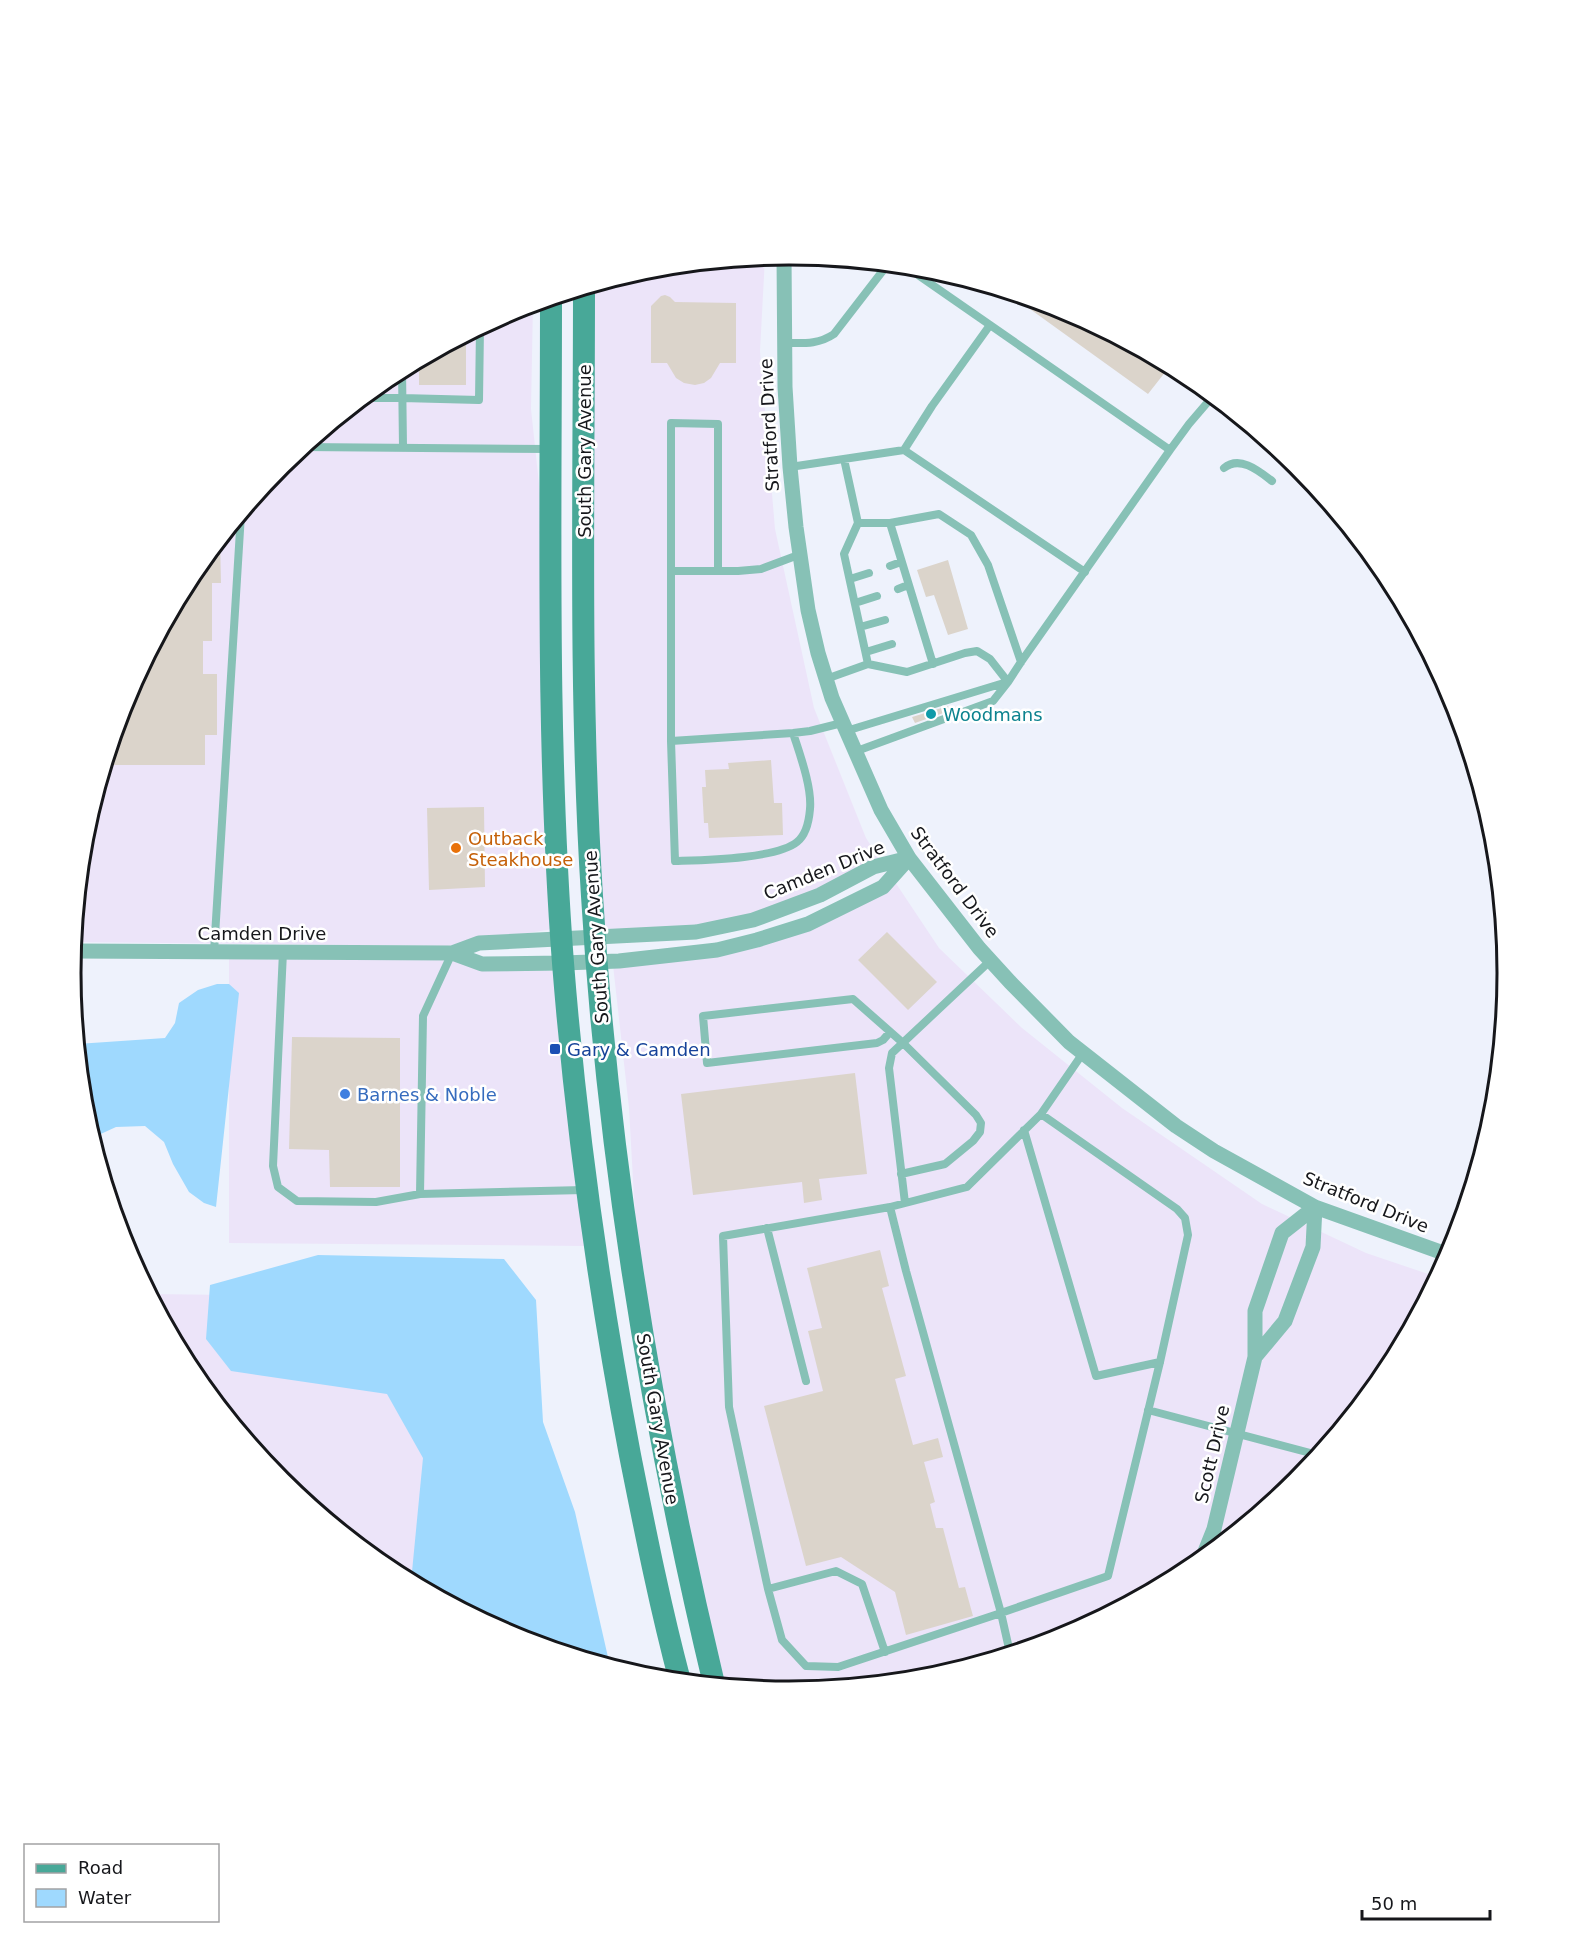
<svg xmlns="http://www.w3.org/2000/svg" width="1578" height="1946" viewBox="0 0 1578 1946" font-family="'DejaVu Sans',sans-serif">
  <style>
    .commercial { fill: #ece4f9 }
    .water { fill: #9fd9fe }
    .building { fill: #dbd4cb }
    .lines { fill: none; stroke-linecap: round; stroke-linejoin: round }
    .lane { stroke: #87c1b6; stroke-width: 8 }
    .street { stroke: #87c1b6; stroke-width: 15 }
    .secondary { stroke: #48a898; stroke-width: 22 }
    .culture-dot { fill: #0f9aa8; stroke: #fff; stroke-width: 2 }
    .food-dot { fill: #e8710a; stroke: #fff; stroke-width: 2 }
    .transit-dot { fill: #1a4fb4; stroke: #fff; stroke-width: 2 }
    .shop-dot { fill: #3f7fe0; stroke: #fff; stroke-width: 2 }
    .labels { text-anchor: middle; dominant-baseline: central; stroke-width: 5; stroke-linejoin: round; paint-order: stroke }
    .street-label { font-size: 18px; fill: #16171b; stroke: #fff }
    .culture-label { font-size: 18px; fill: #0d838f; stroke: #fff; text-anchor: start }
    .food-label { font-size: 18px; fill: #c56008; stroke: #fff; text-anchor: start }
    .transit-label { font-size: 18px; fill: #164399; stroke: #fff; text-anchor: start }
    .shop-label { font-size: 18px; fill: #366cbe; stroke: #fff; text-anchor: start }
    .rim { fill: none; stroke: #16171b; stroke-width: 3 }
  </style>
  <rect width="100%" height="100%" fill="#eef2fc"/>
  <path class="commercial" d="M765 257 760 351 775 529 814 708 866 838 879 858 820 890 754 914 691 929 604 931 597 776 592 546 593 285 649 268Z
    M533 303 531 409 540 493 553 929 448 946 74 942 84 832 125 698 192 574 281 465 390 375 514 309Z
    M895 882 939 948 1022 1028 1122 1108 1262 1204 1366 1253 1437 1277 1386 1372 1297 1481 1188 1571 1064 1637 929 1678 789 1691 725 1685 709 1623 670 1440 636 1234 629 1108 613 965 715 956Z
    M229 955 444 958 555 971 584 1246 229 1243Z
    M150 1294 230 1295 448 1406 457 1606 390 1570 281 1481 191 1372Z"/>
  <path class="water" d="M217 984H229L239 993 216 1207 204 1203 189 1192 173 1164 164 1142 145 1126 116 1127 92 1138 84 1113 77 1044 165 1038 175 1023 179 1003 198 990Z
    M318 1255 504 1259 536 1300 543 1422 575 1512 610 1666 514 1637 411 1582 423 1458 387 1394 231 1371 206 1339 210 1285Z"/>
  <path class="building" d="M1013 294 1064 309 1170 366 1148 394 1012 296Z
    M665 295 670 297 675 302 736 303V363H720L711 378 704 383 695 385 684 383 676 378 667 363H651V306L661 296Z
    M466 335V385H419V360Z
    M220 539 221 583H212V641H203V674H217V735H205V765H105L125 698 192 574Z
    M948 560 968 629 948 635 934 595 926 597 917 570Z
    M948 706 949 711 915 723 912 717Z
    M771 760 774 803H782L783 835 709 838 708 823H704L702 787H706L705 770 729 769 728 763Z
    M484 807 485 887 429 890 427 808Z
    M887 932 937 982 908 1010 858 960Z
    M292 1037 400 1038V1187H330L329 1150 289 1149Z
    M855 1073 867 1174 819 1179 822 1200 804 1203 802 1182 693 1195 681 1094Z
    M880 1250 889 1286 882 1288 906 1376 895 1379 913 1445 938 1438 943 1457 924 1462 935 1502 930 1504 936 1528H943L959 1588 965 1587 973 1616 906 1635 895 1592 841 1557 806 1566 764 1406 823 1391 808 1331 822 1328 807 1268Z"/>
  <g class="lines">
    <path class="lane" d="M744 259 784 261
      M784 343C802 343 818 345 834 334L888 264
      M402 369 403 447
      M362 398H402L479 400 480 327
      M303 447 550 449
      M904 450 932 406 990 325
      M1170 450 1189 424 1213 396
      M844 459 858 523 844 554 868 664
      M790 467 904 450 1085 572
      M1224 468C1240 455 1259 471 1272 481
      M858 523H890L939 514 971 535 988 565 1021 662
      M890 523 933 664
      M890 566 901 562
      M671 571H738L761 569 801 554
      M718 571V424L671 423V741L793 733 810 731 842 723
      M850 579 869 573
      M898 589 908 585
      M855 603 877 596
      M860 627 885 620
      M866 652 892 644
      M826 679 868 664 907 672 965 653 977 651 990 659 1008 682 1021 662 1170 450 905 266
      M846 731 1007 682
      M671 741 675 861C703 860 776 859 797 842 806 835 809 821 810 809 812 787 800 755 793 733
      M854 752 993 701 1008 682
      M214 952 241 514
      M283 952 273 1166 278 1187 297 1201 376 1202 420 1194 584 1190
      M890 1032 883 1040 877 1043 707 1063 703 1016 853 999 903 1043 976 1115 981 1123 980 1132 973 1141 945 1164 901 1174
      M1024 1130 1096 1376 1160 1362
      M420 1194 423 1016 452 953
      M905 1203 889 1068 892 1053 991 960
      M890 1207 906 1271 1001 1613 838 1667 806 1666 782 1640 768 1589 729 1407 723 1236 890 1207 967 1187 1041 1114
      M767 1228 806 1381
      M1148 1410 1318 1455
      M768 1589 836 1571 862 1584 885 1652
      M1010 1653 1001 1613 1108 1576 1160 1362 1188 1235 1185 1218 1177 1209 1041 1114 1083 1053"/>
    <path class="street" d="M784 255 785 387 790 467 796 527 808 610 818 653 832 698 881 810 909 858 979 948 1010 982 1069 1042 1176 1126 1214 1151 1315 1207 1449 1255
      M73 951 452 953 482 964 563 963 619 961 717 950 757 940 808 924 883 887 909 858
      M452 953 479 943 696 932 753 920 820 895 873 867 909 858
      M1255 1357 1285 1321 1313 1247 1315 1207
      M1202 1559 1214 1529 1255 1357V1311L1282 1233 1315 1207"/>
    <path class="secondary" d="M584 288C584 491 579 693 592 896 608 1162 652 1425 714 1684
      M551 298C551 519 546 742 563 963 576 1128 599 1292 630 1455 645 1530 660 1606 680 1681"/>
  </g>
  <circle class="culture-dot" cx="931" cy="714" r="6"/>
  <circle class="food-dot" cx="456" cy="848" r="6"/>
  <rect class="transit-dot" x="549" y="1043" width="12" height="12" rx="3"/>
  <circle class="shop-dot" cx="345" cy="1094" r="6"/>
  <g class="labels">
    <g class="street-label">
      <text transform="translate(769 425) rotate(-93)">Stratford Drive</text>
      <text transform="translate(584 451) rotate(-90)">South Gary Avenue</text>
      <text transform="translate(824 870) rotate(-22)">Camden Drive</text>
      <text transform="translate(955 882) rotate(53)">Stratford Drive</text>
      <text x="262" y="933">Camden Drive</text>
      <text transform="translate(596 937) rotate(-94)">South Gary Avenue</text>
      <text transform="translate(1366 1202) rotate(22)">Stratford Drive</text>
      <text transform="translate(658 1419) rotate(80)">South Gary Avenue</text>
      <text transform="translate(1212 1454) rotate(-77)">Scott Drive</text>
    </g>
    <g class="culture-label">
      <text x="943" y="714">Woodmans</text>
    </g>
    <g class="food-label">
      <text x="468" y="838">Outback<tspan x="468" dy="21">Steakhouse</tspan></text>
    </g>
    <g class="transit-label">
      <text x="567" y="1049">Gary &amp; Camden</text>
    </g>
    <g class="shop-label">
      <text x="357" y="1094">Barnes &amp; Noble</text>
    </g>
  </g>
  <path d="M0 0H1578V1946H0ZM81 973a708 708 0 1 1 1416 0a708 708 0 1 1-1416 0Z" fill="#fff" fill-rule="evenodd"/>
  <path class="rim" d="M81 973a708 708 0 1 1 1416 0a708 708 0 1 1-1416 0Z"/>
  <rect x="24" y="1844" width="195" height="78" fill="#ffffff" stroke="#a2a2a4" stroke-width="1.5"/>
  <rect x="36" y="1864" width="30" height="9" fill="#48a898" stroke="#a2a2a4" stroke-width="1.5"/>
  <text x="78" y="1874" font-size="18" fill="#16171b">Road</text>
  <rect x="36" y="1889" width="30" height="18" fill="#9fd9fe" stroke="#a2a2a4" stroke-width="1.5"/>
  <text x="78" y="1904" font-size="18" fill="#16171b">Water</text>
  <path d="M1362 1910v9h128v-9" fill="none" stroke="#16171b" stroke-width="3"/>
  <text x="1371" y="1910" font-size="18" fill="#16171b" stroke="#ffffff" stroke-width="4.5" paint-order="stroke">50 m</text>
</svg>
